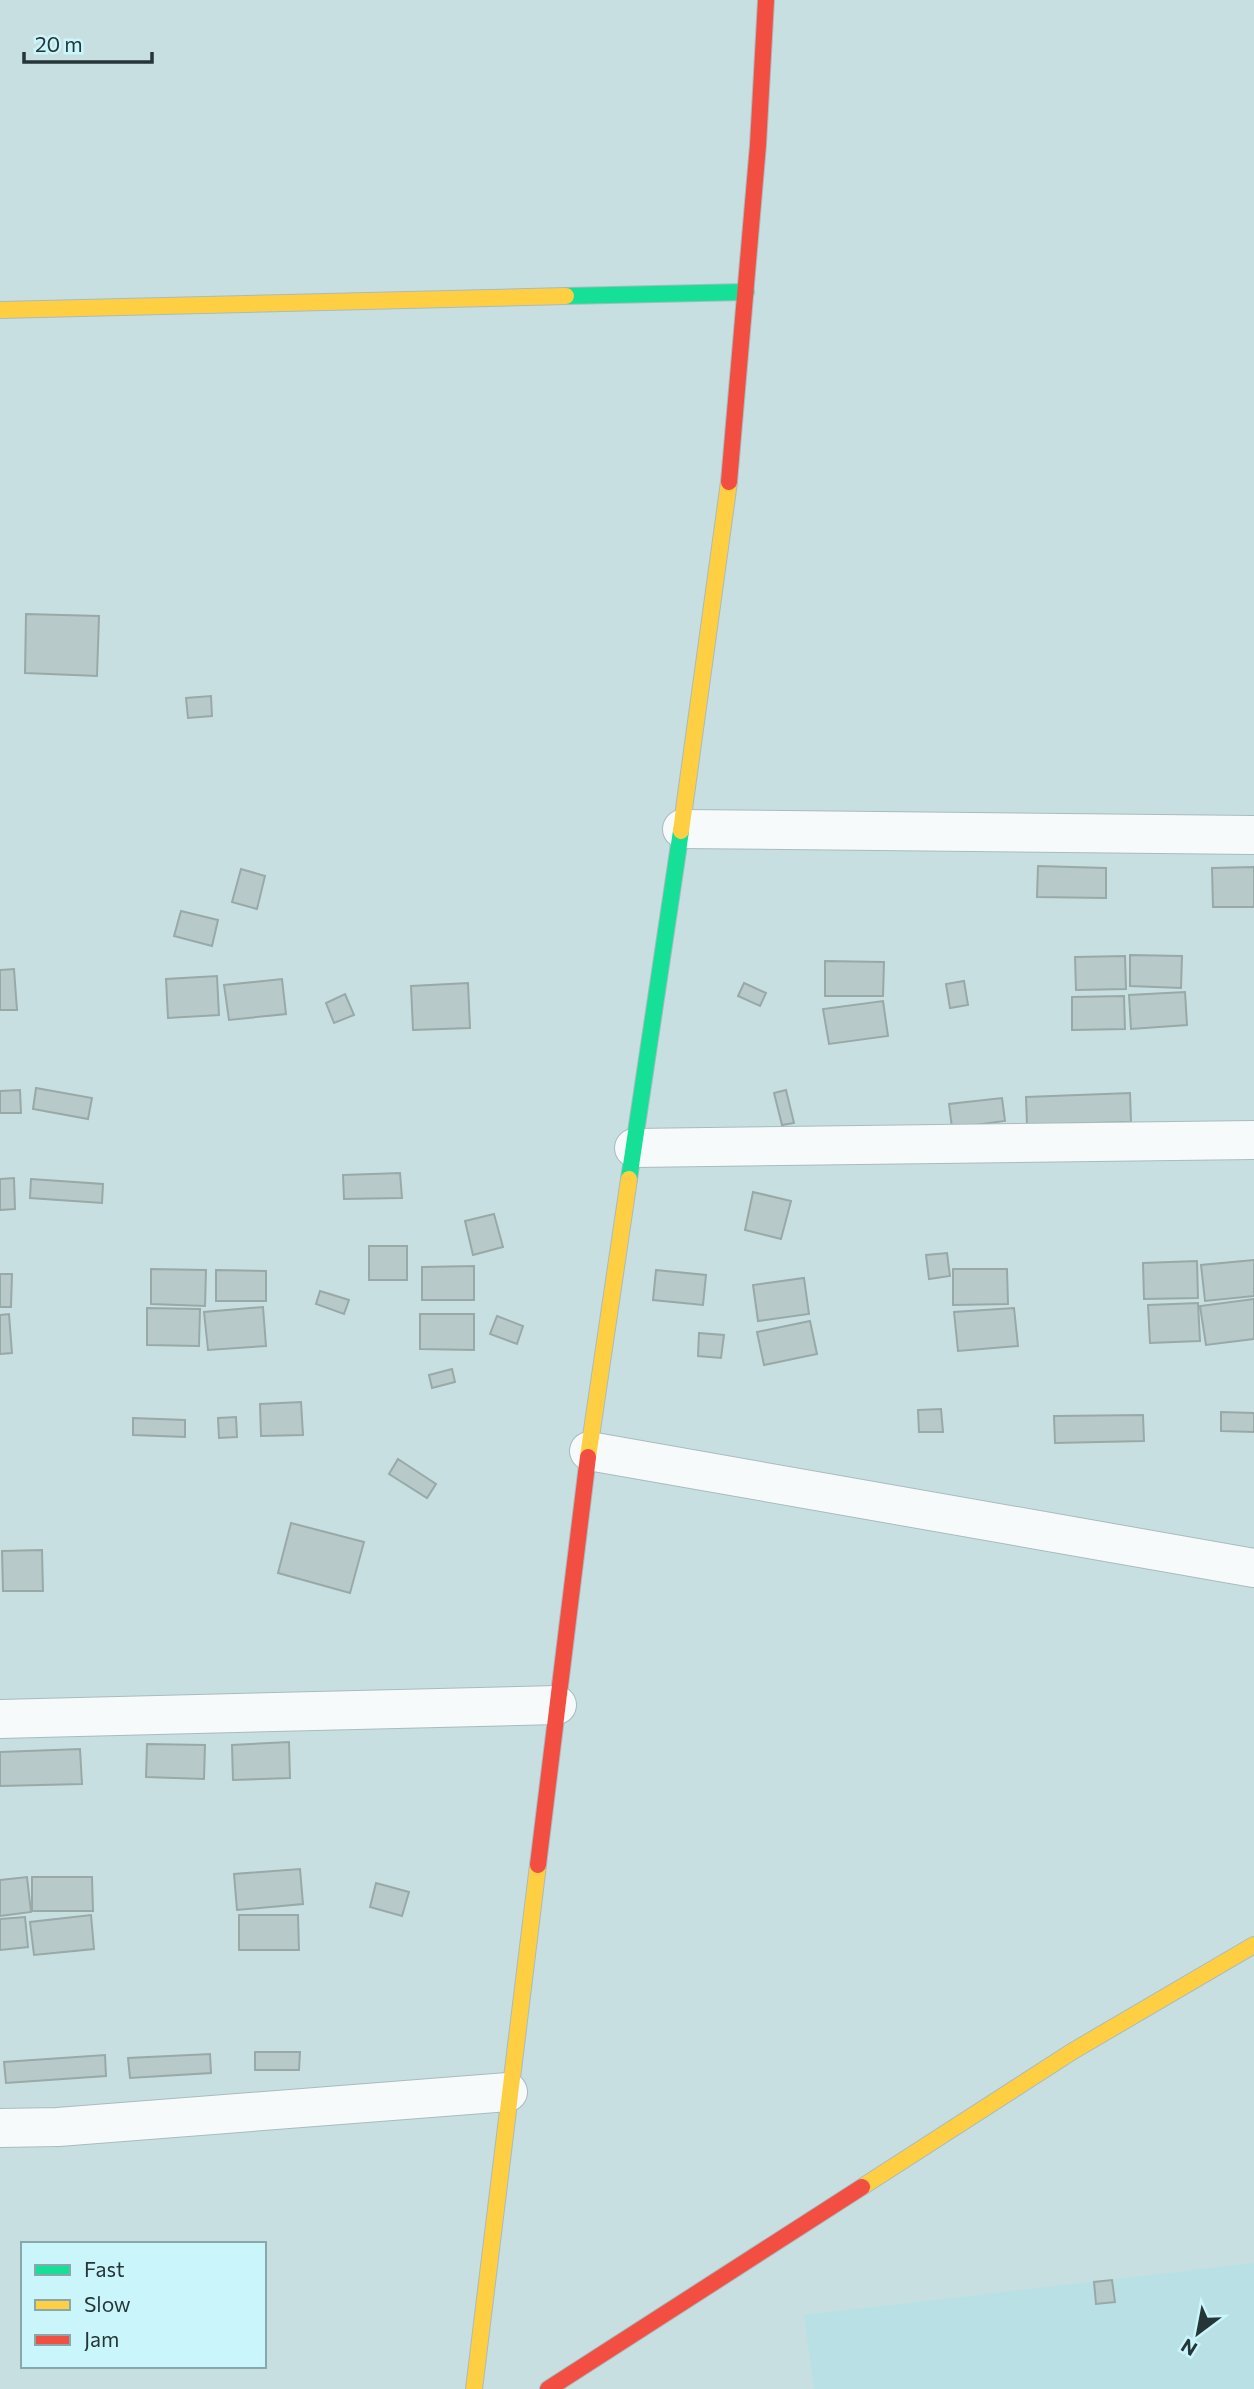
<svg xmlns="http://www.w3.org/2000/svg" width="1254" height="2389" viewBox="0 0 1254 2389" font-family="Commissioner,sans-serif">
  <style>
    .built { fill: #b9e1e5 }
    .building { fill: #b7c9c8; stroke: #98a9a8; stroke-width: 2 }
    .lines { fill: none; stroke-linecap: round; stroke-linejoin: round }
    .street-casing { stroke: #a9bbbe; stroke-width: 40 }
    .fast-casing { stroke: #a9bbbe; stroke-width: 18 }
    .slow-casing { stroke: #a9bbbe; stroke-width: 18 }
    .jam-casing { stroke: #a9bbbe; stroke-width: 18 }
    .street { stroke: #f7fafb; stroke-width: 38 }
    .fast { stroke: #16e098; stroke-width: 16 }
    .slow { stroke: #ffcf43; stroke-width: 16 }
    .jam { stroke: #f24e42; stroke-width: 16 }
  </style>
  <rect width="100%" height="100%" fill="#c8dfe2"/>
  <path class="built" d="M1254 2263V2389H814L804 2315Z"/>
  <path class="building" d="M26 614 99 616 97 676 25 673Z
    M211 696 212 716 188 718 186 698Z
    M1038 866 1106 868V898L1037 897Z
    M1254 867V907H1213L1212 868Z
    M241 869 265 876 257 909 232 902Z
    M181 911 218 920 212 946 174 936Z
    M1130 955 1182 956 1181 988 1130 986Z
    M1125 956 1126 989 1076 990 1075 957Z
    M825 961 884 962 883 996H825Z
    M14 969 17 1010H0V970Z
    M217 976 219 1015 168 1018 166 979Z
    M282 979 286 1014 229 1020 224 985Z
    M964 981 968 1005 950 1008 946 984Z
    M468 983 470 1028 413 1030 411 986Z
    M744 983 766 993 760 1006 738 996Z
    M1185 992 1187 1025 1131 1029 1129 995Z
    M345 994 354 1015 334 1023 326 1003Z
    M1124 996 1125 1029 1072 1030V997Z
    M883 1001 888 1036 829 1044 823 1009Z
    M36 1088 92 1098 88 1119 33 1109Z
    M20 1090 21 1113H0V1091Z
    M786 1090 794 1123 782 1125 774 1093Z
    M1130 1093 1131 1122 1027 1125 1026 1097Z
    M1002 1098 1005 1121 952 1128 949 1104Z
    M400 1173 402 1198 344 1199 343 1175Z
    M14 1178 15 1209 0 1210V1179Z
    M31 1179 103 1184 102 1203 30 1198Z
    M753 1192 791 1201 781 1239 745 1230Z
    M494 1214 503 1247 473 1255 465 1221Z
    M369 1246H407V1280H369Z
    M947 1253 950 1276 929 1279 926 1255Z
    M1254 1260V1296L1205 1301 1201 1265Z
    M1197 1261 1198 1298 1144 1299 1143 1263Z
    M474 1266V1300H422V1267Z
    M151 1269 206 1270 205 1306 151 1304Z
    M953 1269H1007L1008 1304 953 1305Z
    M216 1270 266 1271V1301H216Z
    M656 1270 706 1275 703 1305 653 1300Z
    M0 1274H12L11 1307H0Z
    M804 1278 809 1314 758 1321 753 1285Z
    M320 1291 349 1300 344 1314 316 1304Z
    M1254 1299V1339L1206 1345 1200 1306Z
    M1198 1303 1200 1341 1150 1343 1148 1305Z
    M263 1307 266 1346 208 1350 204 1312Z
    M147 1308 200 1309 199 1346 147 1345Z
    M1014 1308 1018 1346 958 1351 954 1312Z
    M9 1314 12 1353 0 1354V1315Z
    M420 1314H474V1350L420 1349Z
    M497 1316 523 1326 517 1344 490 1334Z
    M810 1321 817 1354 764 1365 757 1332Z
    M699 1333 724 1335 721 1358 698 1356Z
    M452 1369 455 1382 432 1388 429 1375Z
    M301 1402 303 1435 261 1436 260 1404Z
    M941 1409 943 1432H919L918 1410Z
    M1221 1412 1254 1413V1432L1221 1431Z
    M1143 1415 1144 1441 1055 1443 1054 1416Z
    M236 1417 237 1437 219 1438 218 1418Z
    M133 1418 185 1420V1437L133 1435Z
    M398 1459 436 1484 427 1498 389 1474Z
    M291 1523 364 1542 350 1593 278 1573Z
    M42 1550 43 1591H3L2 1551Z
    M289 1742 290 1778 233 1780 232 1745Z
    M147 1744 205 1745 204 1779 146 1777Z
    M80 1749 82 1784 0 1786V1752Z
    M300 1869 303 1904 237 1910 234 1874Z
    M27 1877 31 1912 0 1916V1880Z
    M32 1877H92L93 1911H32Z
    M376 1883 409 1892 402 1916 370 1907Z
    M91 1915 94 1949 34 1955 30 1922Z
    M239 1915H298L299 1950H239Z
    M25 1917 28 1947 0 1950V1919Z
    M255 2052H300L299 2070H255Z
    M210 2054 211 2073 130 2078 128 2058Z
    M105 2055 106 2076 6 2083 4 2062Z
    M1112 2280 1115 2302 1096 2304 1094 2282Z"/>
  <g class="lines">
    <g class="street-casing">
      <path id="street" d="M682 829 1254 835
        M634 1148 1254 1140
        M589 1451 1254 1568
        M0 1719 557 1705
        M0 2128 58 2127 508 2092"/>
    </g>
    <g class="fast-casing">
      <path id="fast" d="M566 296 746 292
        M629 1179 681 831"/>
    </g>
    <g class="slow-casing">
      <path id="slow" d="M0 310 566 296
        M681 831 729 482
        M588 1457 629 1179
        M862 2187 1073 2051 1254 1945
        M474 2389 538 1865"/>
    </g>
    <g class="jam-casing">
      <path id="jam" d="M729 482 758 145 766 0
        M538 1865 588 1457
        M548 2389 862 2187"/>
    </g>
    <use href="#street" class="street"/>
    <use href="#fast" class="fast"/>
    <use href="#slow" class="slow"/>
    <use href="#jam" class="jam"/>
  </g>
  <rect x="21" y="2242" width="245" height="126" fill="#caf5fa" stroke="#88a9ac" stroke-width="2"/>
  <rect x="35" y="2265" width="35" height="10" fill="#16e098" stroke="#88a9ac" stroke-width="2"/>
  <text x="84" y="2277" font-size="21" fill="#253638">Fast</text>
  <rect x="35" y="2300" width="35" height="10" fill="#ffcf43" stroke="#88a9ac" stroke-width="2"/>
  <text x="84" y="2312" font-size="21" fill="#253638">Slow</text>
  <rect x="35" y="2335" width="35" height="10" fill="#f24e42" stroke="#88a9ac" stroke-width="2"/>
  <text x="84" y="2347" font-size="21" fill="#253638">Jam</text>
  <g transform="translate(1198 2333) rotate(212)" stroke="#caf5fa" stroke-width="5" paint-order="stroke">
  <path d="M0-5L12 26L0 18L-12 26Z" fill="#253638"/>
  <text y="-10" font-size="19" font-weight="bold" text-anchor="middle" fill="#253638">N</text>
  </g>
  <path d="M24 52v10h128v-10" fill="none" stroke="#253638" stroke-width="3.5"/>
  <text x="35" y="52" font-size="21" fill="#253638" stroke="#caf5fa" stroke-width="5" paint-order="stroke">20 m</text>
</svg>
